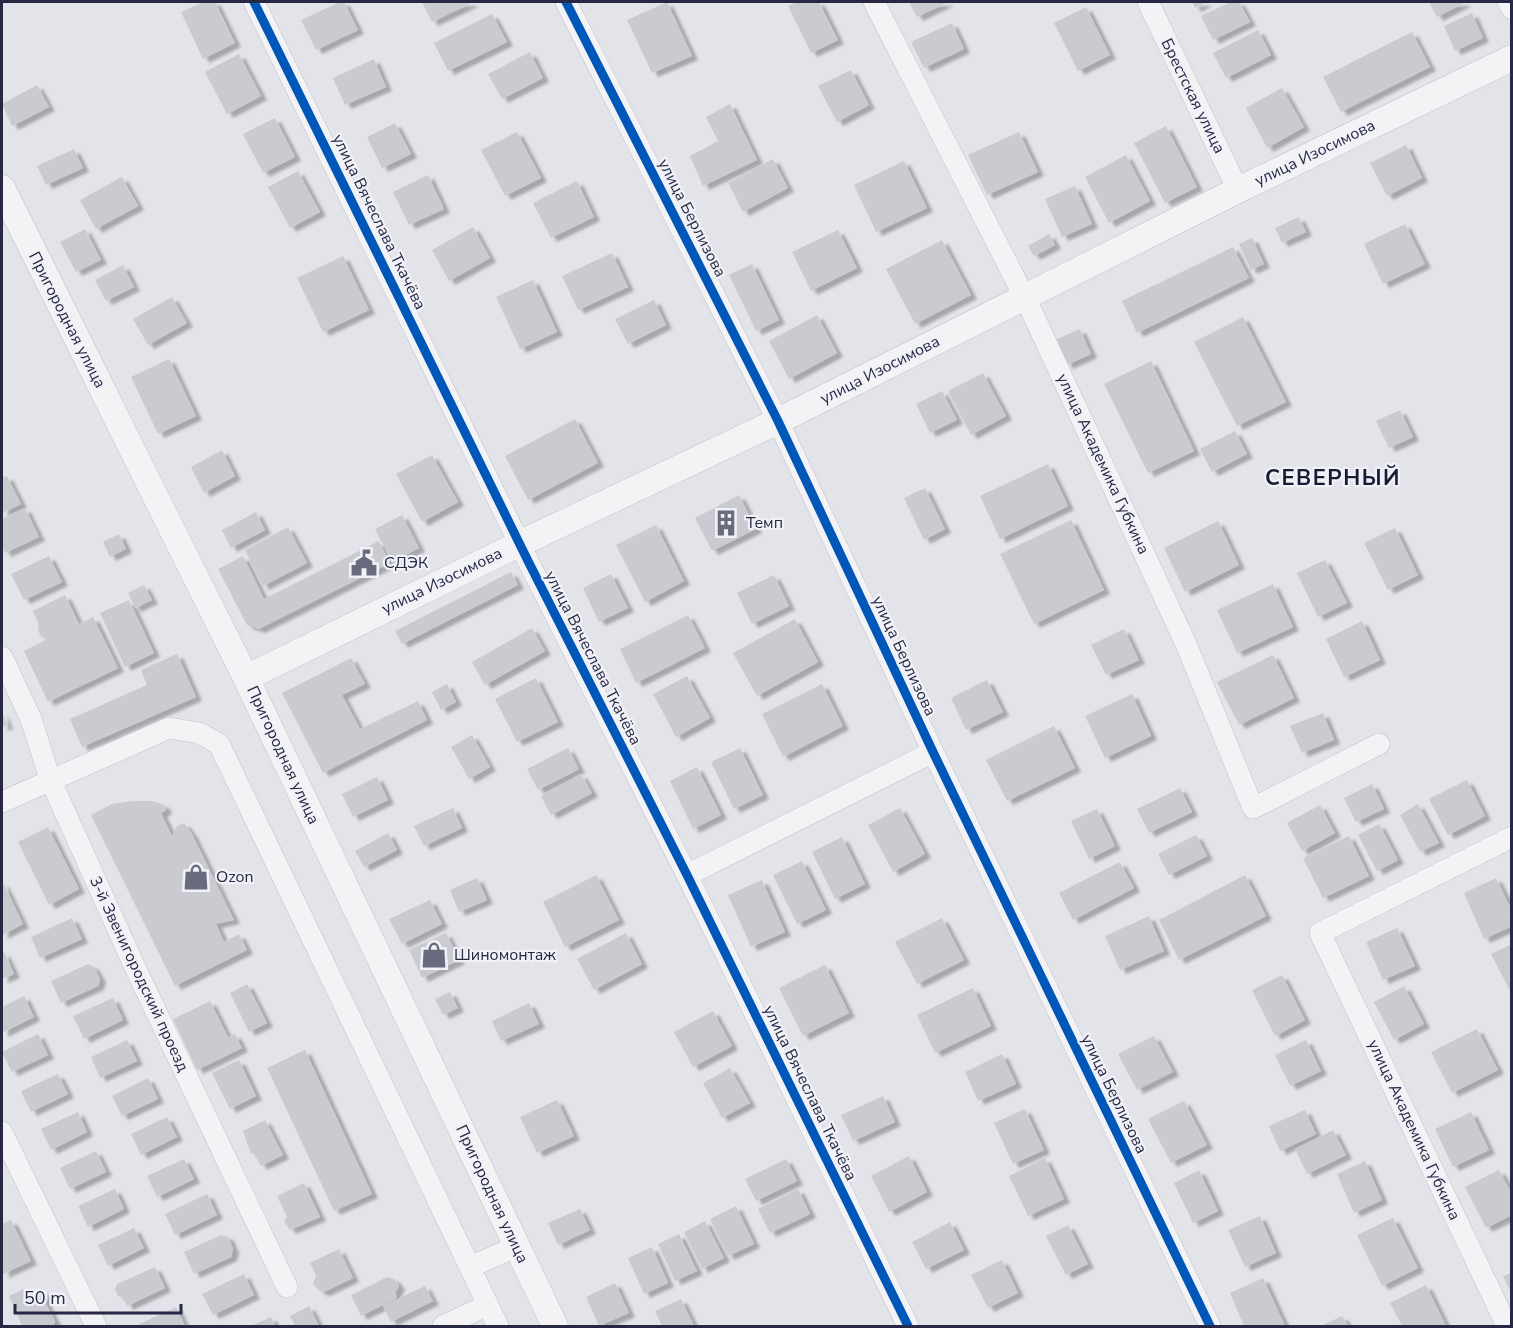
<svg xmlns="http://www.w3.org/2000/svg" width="1513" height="1328" viewBox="0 0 1513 1328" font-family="'Nunito Sans',sans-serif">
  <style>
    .building { fill: #cacbd1; filter: url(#shadow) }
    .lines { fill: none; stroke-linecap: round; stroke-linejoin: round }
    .minor-casing { stroke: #c0c1c7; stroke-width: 22 }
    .tertiary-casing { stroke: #c0c1c7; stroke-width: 27 }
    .minor { stroke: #f3f3f5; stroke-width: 21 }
    .tertiary { stroke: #f3f3f5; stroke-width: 26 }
    .cycleway-casing { stroke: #f1f1f8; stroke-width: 13 }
    .cycleway { stroke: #0057b8; stroke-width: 9 }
    .labels { text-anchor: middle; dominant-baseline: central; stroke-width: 4.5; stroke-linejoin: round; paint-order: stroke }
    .street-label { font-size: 16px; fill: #272944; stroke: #f1f1f8 }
    .poi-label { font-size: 16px; fill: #272944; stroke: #f1f1f8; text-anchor: start }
    .district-label { font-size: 22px; font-weight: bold; letter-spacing: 1.5px; fill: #1a1b35; stroke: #f1f1f8 }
  </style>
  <defs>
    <filter id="shadow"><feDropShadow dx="6" dy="4" stdDeviation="1.5" flood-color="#0004"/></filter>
  </defs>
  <rect width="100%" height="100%" fill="#e3e4e9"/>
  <path class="building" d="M203 2H215L235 43 203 59 181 12Z
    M340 2H344L358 30 316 50 301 20Z
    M422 2H474L432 22Z
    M667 2 692 56 652 73 627 20Z
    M797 2H819L838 40 811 53 788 6Z
    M909 2H948L917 17Z
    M1192 2H1207L1195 8Z
    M1231 2H1239L1250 22 1213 40 1201 16Z
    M1429 2H1466L1437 17Z
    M1086 7 1110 55 1078 71 1054 23Z
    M1472 13 1483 38 1455 51 1444 26Z
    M492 14 507 42 448 71 434 43Z
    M952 23 964 49 924 68 911 42Z
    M1258 30 1271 55 1226 78 1213 53Z
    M1412 32 1430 67 1341 112 1323 77Z
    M530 52 543 78 502 99 488 74Z
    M239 54 261 96 227 114 205 72Z
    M374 59 386 87 345 105 333 78Z
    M851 70 869 105 837 122 818 86Z
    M37 85 49 107 12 126 2 104Z
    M1282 88 1304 127 1267 148 1246 108Z
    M730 104 757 160 703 186 690 156 718 141 706 117Z
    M275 118 295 157 263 173 243 134Z
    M395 123 411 154 382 168 367 137Z
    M1166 126 1197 187 1165 203 1134 143Z
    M517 132 541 178 505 196 481 150Z
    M1019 132 1038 172 987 195 968 155Z
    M1406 145 1422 178 1387 196 1370 163Z
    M74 149 83 168 46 185 37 166Z
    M1126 155 1150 201 1109 223 1085 177Z
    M773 159 788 188 743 212 728 183Z
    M904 161 927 208 876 232 854 185Z
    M298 171 320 212 290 228 268 187Z
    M428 175 444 209 409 225 393 192Z
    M122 177 138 206 96 229 80 200Z
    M577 181 594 217 551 238 533 203Z
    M1075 186 1092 224 1062 237 1045 199Z
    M1299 217 1306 232 1282 243 1275 228Z
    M1405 224 1425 264 1383 284 1364 244Z
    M473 227 490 258 449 281 432 250Z
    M85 229 101 260 76 272 60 242Z
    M838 230 857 268 811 291 792 252Z
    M1049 234 1055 245 1034 256 1028 246Z
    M1252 238 1264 264 1251 270 1239 244Z
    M942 240 971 295 915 324 886 269Z
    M1233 247 1249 278 1137 333 1122 301Z
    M612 253 628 287 578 310 562 276Z
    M343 256 369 310 323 332 297 278Z
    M752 264 779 320 756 331 729 275Z
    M123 265 134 287 106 301 95 280Z
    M533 280 557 332 520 349 496 297Z
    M172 297 187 323 148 345 133 319Z
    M654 300 666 325 628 344 615 319Z
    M817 315 837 353 789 379 769 341Z
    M1243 317 1286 402 1237 426 1194 342Z
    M1080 329 1091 354 1067 365 1055 340Z
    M169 359 196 416 158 434 131 377Z
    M1151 361 1194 451 1148 473 1104 384Z
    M983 373 1006 416 971 435 948 391Z
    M942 391 957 420 930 433 916 404Z
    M1400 410 1413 437 1389 448 1376 421Z
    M575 419 598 463 528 500 505 456Z
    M1235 431 1247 454 1212 472 1200 449Z
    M222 450 235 476 204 493 191 467Z
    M432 455 458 502 422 522 396 474Z
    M1048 464 1068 506 1000 539 980 496Z
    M7 476 21 504 2 513V478Z
    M925 488 945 529 924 540 904 498Z
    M739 495 756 529 712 551 695 518Z
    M25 508 39 537 5 553 2 546V519Z
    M256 512 265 530 231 548 222 530Z
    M402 515 419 548 392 562 375 529Z
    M1071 520 1104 590 1034 624 1000 554Z
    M1218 521 1239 565 1185 592 1164 548Z
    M656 525 684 581 645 602 616 545Z
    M288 527 307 563 263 586 245 550Z
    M1395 528 1418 575 1388 590 1364 543Z
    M119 534 126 549 110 557 103 542Z
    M379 541 390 563 259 629 247 625 218 569 243 556 264 599Z
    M49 556 62 582 24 600 11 574Z
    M1325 560 1347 603 1318 617 1297 573Z
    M511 572 518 585 402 644 395 631Z
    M611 574 628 608 599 622 583 588Z
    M774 575 789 606 752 624 737 593Z
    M1273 584 1293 627 1237 653 1217 610Z
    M144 585 152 600 135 608 128 593Z
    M65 595 79 624 93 617 118 668 48 702 24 651 47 639 41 637 38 630 39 625 33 611Z
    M129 600 154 653 125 667 100 613Z
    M688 615 705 648 636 683 620 649Z
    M795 619 818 662 757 696 733 653Z
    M1362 621 1380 660 1344 677 1326 639Z
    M532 628 545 651 485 685 472 662Z
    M1124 629 1139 660 1106 675 1091 645Z
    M177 654 196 697 82 747 70 719 147 685 141 670Z
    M1273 655 1294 698 1239 725 1217 682Z
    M351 658 365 684 342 695 360 729 418 701 427 720 323 773 282 693Z
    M687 676 710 718 676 737 653 694Z
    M536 678 558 722 517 742 495 699Z
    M987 680 1003 712 966 730 951 698Z
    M447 684 456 702 441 710 432 692Z
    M822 684 843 726 783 757 762 714Z
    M1132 694 1151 736 1105 758 1085 716Z
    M2 712 7 725 2 727Z
    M1323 713 1334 740 1302 753 1290 726Z
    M1054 726 1075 768 1007 801 986 760Z
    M472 735 490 767 469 779 451 747Z
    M568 748 579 769 538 790 527 769Z
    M740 748 763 795 734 809 711 762Z
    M697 767 721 815 693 829 670 781Z
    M581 774 592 793 551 815 541 796Z
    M377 777 388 800 353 817 342 794Z
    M1467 780 1485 816 1448 835 1429 799Z
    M1372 784 1384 809 1356 822 1344 798Z
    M1180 788 1192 812 1149 833 1137 809Z
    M133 801H152L164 805 166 810 161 813 172 836 177 826 184 823 192 834 234 920 216 924 224 942 239 934 247 950 175 986 91 815 112 804Z
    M1418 804 1439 843 1420 852 1400 815Z
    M1320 805 1335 833 1302 851 1287 823Z
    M453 808 462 828 424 846 414 826Z
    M900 808 925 854 893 872 868 825Z
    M1097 809 1115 846 1089 859 1071 821Z
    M1379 824 1398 860 1377 871 1358 835Z
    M48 827 79 889 49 905 18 842Z
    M388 833 397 850 364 867 355 851Z
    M1196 835 1207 856 1169 875 1158 854Z
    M1349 836 1369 876 1323 898 1303 858Z
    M842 837 865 884 835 899 812 852Z
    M802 861 826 910 797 924 773 875Z
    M1120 862 1134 888 1073 920 1059 893Z
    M596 875 619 920 565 947 543 902Z
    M1245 875 1266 916 1179 960 1159 920Z
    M477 878 487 900 459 912 450 890Z
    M1496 878 1512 911V926L1484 939 1464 893Z
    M762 880 785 932 751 947 728 895Z
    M2 881 23 924 2 935Z
    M430 900 442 924 402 944 389 919Z
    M1149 916 1164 951 1120 970 1105 936Z
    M72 918 82 939 40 958 31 937Z
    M942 918 964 960 917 984 895 942Z
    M1397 928 1415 966 1383 980 1366 942Z
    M446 933 459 960 422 978 409 950Z
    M626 933 642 964 594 990 577 959Z
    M1512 944V990L1510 991 1491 954Z
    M4 952 14 974 2 979V954Z
    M88 964 94 967 100 979 98 986 61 1003 51 981Z
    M825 965 849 1013 803 1036 779 988Z
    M1282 975 1305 1020 1275 1036 1252 990Z
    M247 984 267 1023 249 1032 230 993Z
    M1404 986 1424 1024 1394 1040 1374 1002Z
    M973 988 991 1026 935 1053 917 1015Z
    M450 992 458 1008 443 1015 435 999Z
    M24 996 34 1017 2 1033V1007Z
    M113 998 123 1020 84 1039 73 1016Z
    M210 1001 228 1037 235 1034 242 1048 197 1070 173 1019Z
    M529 1003 539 1024 501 1041 492 1021Z
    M713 1011 732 1046 693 1067 674 1032Z
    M1477 1029 1498 1070 1452 1093 1431 1052Z
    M38 1034 48 1055 12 1072 2 1052Z
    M1154 1036 1173 1072 1137 1090 1118 1054Z
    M127 1040 137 1061 100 1078 91 1057Z
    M1306 1040 1321 1071 1290 1086 1275 1055Z
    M305 1050 372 1194 334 1211 267 1068Z
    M1002 1054 1016 1084 978 1101 965 1072Z
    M239 1060 256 1096 230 1109 212 1073Z
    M730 1068 750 1103 722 1118 703 1083Z
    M58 1074 68 1094 31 1112 21 1091Z
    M148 1078 158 1099 122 1116 112 1096Z
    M883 1096 895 1122 853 1141 841 1115Z
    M557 1100 574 1136 537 1153 520 1117Z
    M1184 1101 1207 1145 1171 1163 1148 1119Z
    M1025 1109 1044 1150 1013 1164 994 1123Z
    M1305 1110 1316 1134 1280 1151 1269 1126Z
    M78 1112 87 1132 51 1150 41 1129Z
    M1471 1112 1489 1150 1453 1167 1435 1129Z
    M167 1117 177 1137 141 1155 131 1134Z
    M265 1120 283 1155 261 1166 254 1153 251 1154 243 1131Z
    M1333 1130 1346 1155 1307 1174 1295 1149Z
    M96 1151 106 1172 70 1189 60 1168Z
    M909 1156 927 1192 889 1212 871 1176Z
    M1045 1158 1064 1199 1028 1216 1009 1176Z
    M184 1159 194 1179 157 1197 147 1176Z
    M786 1159 797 1181 756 1201 745 1179Z
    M1365 1161 1382 1200 1354 1213 1337 1174Z
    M1199 1170 1218 1211 1193 1223 1174 1183Z
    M1499 1170 1512 1194V1215L1486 1228 1465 1187Z
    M304 1183 320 1217 290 1230 284 1221 287 1217 277 1196Z
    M115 1189 124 1209 88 1227 78 1206Z
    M798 1189 810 1214 770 1233 758 1209Z
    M207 1194 217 1215 175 1235 165 1214Z
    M736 1206 754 1244 728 1256 710 1219Z
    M580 1209 590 1230 558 1245 548 1223Z
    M1260 1216 1276 1253 1245 1267 1228 1230Z
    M1393 1218 1418 1268 1382 1286 1357 1235Z
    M11 1220 31 1261 3 1274 2 1224Z
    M705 1221 724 1258 702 1269 684 1232Z
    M950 1222 964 1250 926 1269 912 1242Z
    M1068 1225 1088 1264 1066 1275 1046 1236Z
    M134 1228 144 1248 108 1266 98 1245Z
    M679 1234 697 1271 675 1281 658 1244Z
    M221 1235 228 1237 233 1249 231 1257 194 1274 184 1252Z
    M652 1247 668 1283 644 1294 628 1258Z
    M339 1249 353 1278 324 1292 320 1291 313 1284 316 1275 310 1263Z
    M1002 1260 1018 1293 988 1308 971 1275Z
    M155 1267 165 1288 127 1306 123 1297 118 1296 115 1289 117 1284Z
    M1512 1273V1294L1503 1276Z
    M244 1274 254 1295 213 1315 202 1294Z
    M387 1277 394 1279 399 1286 395 1293 397 1298 361 1316 351 1295Z
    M1263 1278 1285 1326H1244L1230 1293Z
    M615 1283 629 1313 599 1326 586 1297Z
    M1426 1285 1446 1326H1402L1390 1303Z
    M425 1286 433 1301 391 1322 383 1306Z
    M25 1288 29 1296 40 1291 45 1292 48 1298 46 1304 55 1321 53 1326H22L9 1296Z
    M681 1299 694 1326H662L655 1311Z
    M309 1306 319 1326H295L290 1316Z
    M176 1307 185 1326H138L139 1324Z
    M1342 1316 1348 1326H1321Z
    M271 1317 275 1326H251Z"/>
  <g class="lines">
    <g class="minor-casing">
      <path id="minor" d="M254 2 529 563 687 875 908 1326
        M566 2 778 421 933 752 1210 1326
        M874 2 1030 308 1186 644 1253 808 1379 744
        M1148 2 1238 190
        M1508 2 1512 9
        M2 657 31 719 50 779 133 963 287 1287
        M2 802 169 728 199 733 219 744 498 1326
        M687 875 933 752
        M2 1132 96 1326
        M470 1267 517 1246
        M443 1326 488 1305
        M1507 1326 1320 933 1512 837"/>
    </g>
    <g class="tertiary-casing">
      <path id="tertiary" d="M2 188 246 678 555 1326
        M246 678 519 544 778 421 1238 190 1512 58"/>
    </g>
    <use href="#minor" class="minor"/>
    <use href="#tertiary" class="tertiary"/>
    <g class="cycleway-casing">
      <path id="cycleway" d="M254 2 529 563 687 875 908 1326
        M566 2 778 421 933 752 1210 1326"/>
    </g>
    <use href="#cycleway" class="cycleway"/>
  </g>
  <defs>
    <g id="building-bare" transform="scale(2.07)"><path d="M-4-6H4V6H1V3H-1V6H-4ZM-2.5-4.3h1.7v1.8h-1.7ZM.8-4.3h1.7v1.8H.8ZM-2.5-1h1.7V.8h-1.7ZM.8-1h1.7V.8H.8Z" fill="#696a7e" stroke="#f1f1f8" stroke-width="2.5" paint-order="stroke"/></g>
    <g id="civic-bare" transform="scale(2.07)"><path d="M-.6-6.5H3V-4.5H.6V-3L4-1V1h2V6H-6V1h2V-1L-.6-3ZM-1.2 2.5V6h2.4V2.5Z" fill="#696a7e" stroke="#f1f1f8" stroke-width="2.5" paint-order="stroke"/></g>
    <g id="shop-bare" transform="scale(2.07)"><path d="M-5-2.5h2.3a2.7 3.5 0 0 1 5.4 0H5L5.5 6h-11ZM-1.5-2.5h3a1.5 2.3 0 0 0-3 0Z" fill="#696a7e" stroke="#f1f1f8" stroke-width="2.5" paint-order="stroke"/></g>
  </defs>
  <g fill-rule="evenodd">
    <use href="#building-bare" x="726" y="523"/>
    <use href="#civic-bare" x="364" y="563"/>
    <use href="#shop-bare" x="196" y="877"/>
    <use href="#shop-bare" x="434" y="955"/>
  </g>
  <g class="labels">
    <g class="street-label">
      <text transform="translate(1193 96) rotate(64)">Брестская улица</text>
      <text transform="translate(1315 153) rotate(-26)">улица Изосимова</text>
      <text transform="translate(692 218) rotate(63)">улица Берлизова</text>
      <text transform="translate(379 222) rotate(64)">улица Вячеслава Ткачёва</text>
      <text transform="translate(67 320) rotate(63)">Пригородная улица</text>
      <text transform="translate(880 370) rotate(-27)">улица Изосимова</text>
      <text transform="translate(1103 464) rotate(65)">улица Академика Губкина</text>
      <text transform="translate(442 581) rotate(-26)">улица Изосимова</text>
      <text transform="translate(904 656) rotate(65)">улица Берлизова</text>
      <text transform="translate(593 658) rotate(63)">улица Вячеслава Ткачёва</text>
      <text transform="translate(283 755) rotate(65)">Пригородная улица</text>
      <text transform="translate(139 974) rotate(65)">3-й Звенигородский проезд</text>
      <text transform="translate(810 1093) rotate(64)">улица Вячеслава Ткачёва</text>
      <text transform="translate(1114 1094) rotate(64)">улица Берлизова</text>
      <text transform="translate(1414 1130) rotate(65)">улица Академика Губкина</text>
      <text transform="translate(492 1194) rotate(65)">Пригородная улица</text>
    </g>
    <g class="poi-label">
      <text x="746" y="523">Темп</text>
      <text x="384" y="563">СДЭК</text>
      <text x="216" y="877">Ozon</text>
      <text x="454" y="955">Шиномонтаж</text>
    </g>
    <g class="district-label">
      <text x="1333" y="478">СЕВЕРНЫЙ</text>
    </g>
  </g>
  <rect width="1513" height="1328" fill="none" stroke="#272944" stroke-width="6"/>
  <path d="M15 1304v9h166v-9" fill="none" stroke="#272944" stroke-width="3"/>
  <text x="24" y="1304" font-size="18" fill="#272944" stroke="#f1f1f8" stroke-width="4.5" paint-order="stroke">50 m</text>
</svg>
